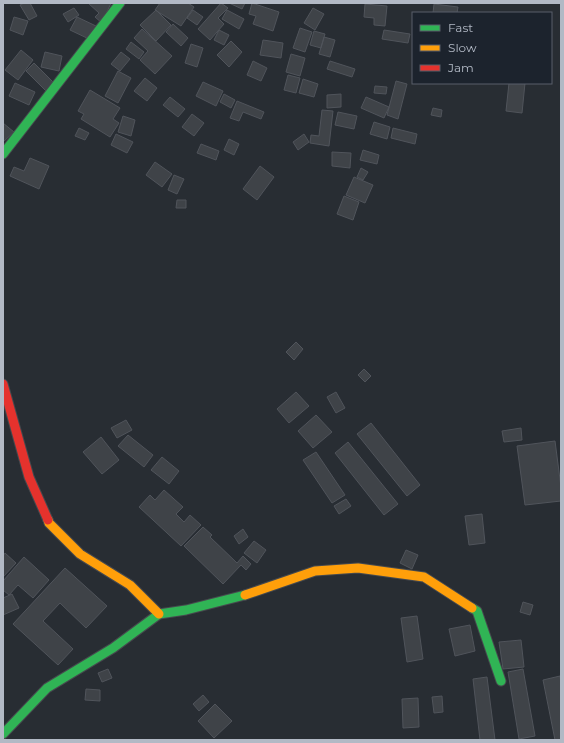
<svg xmlns="http://www.w3.org/2000/svg" width="564" height="743" viewBox="0 0 564 743" font-family="Montserrat,sans-serif">
  <style>
    .building { fill: #3f4348; stroke: #50545b }
    .lines { fill: none; stroke-linecap: round; stroke-linejoin: round }
    .fast-casing { stroke: #46494e; stroke-width: 11 }
    .slow-casing { stroke: #46494e; stroke-width: 11 }
    .jam-casing { stroke: #46494e; stroke-width: 11 }
    .fast { stroke: #30b455; stroke-width: 9 }
    .slow { stroke: #ff9f0a; stroke-width: 9 }
    .jam { stroke: #e5322d; stroke-width: 9 }
  </style>
  <rect width="100%" height="100%" fill="#282d33"/>
  <path class="building" d="M24 3H30L37 16 29 20 20 5Z
    M88 3H111L102 23 95 17 99 13Z
    M160 3H188L194 7 181 26 155 10Z
    M221 3 228 8 218 18 224 24 210 40 198 29Z
    M229 3H245L242 9Z
    M252 3 279 12 273 31 253 24 256 16 249 14Z
    M365 4 387 6 385 26 374 25V18L364 17Z
    M434 4 458 7 457 13H433Z
    M74 8 79 15 68 22 63 14Z
    M313 8 324 14 315 30 304 23Z
    M156 10 171 25 156 41 140 25Z
    M193 10 203 17 197 25 187 18Z
    M227 10 244 19 239 29 222 19Z
    M14 17 28 21 23 35 10 30Z
    M77 17 96 26 89 39 70 30Z
    M173 24 188 38 181 46 166 32Z
    M300 28 312 32 305 52 293 48Z
    M142 29 172 56 155 74 140 60 148 51 134 38Z
    M219 30 229 35 224 45 214 40Z
    M384 30 410 34 408 43 382 39Z
    M314 31 325 34 321 48 310 45Z
    M324 37 335 40 330 57 319 54Z
    M263 40 283 43 281 58 260 55Z
    M231 41 242 52 229 67 217 55Z
    M131 42 144 52 139 59 126 49Z
    M191 44 203 48 197 67 185 63Z
    M21 50 33 60 18 80 5 70Z
    M45 52 62 56 59 71 41 67Z
    M121 52 130 59 120 71 111 64Z
    M291 54 305 58 300 76 286 72Z
    M253 61 267 68 261 81 247 75Z
    M330 61 355 69 352 77 327 69Z
    M34 63 54 83 46 91 26 71Z
    M118 71 131 78 118 103 105 96Z
    M288 75 300 78 296 93 284 90Z
    M145 78 157 88 147 101 134 91Z
    M303 79 318 84 314 97 299 93Z
    M396 81 407 84 398 119 387 115Z
    M203 82 223 91 216 106 196 96Z
    M15 83 35 92 29 105 9 96Z
    M509 83H525L522 113 506 111Z
    M375 86 387 87 386 94 374 93Z
    M90 90 120 108 113 119 119 123 110 137 81 119 84 114 78 111Z
    M224 94 235 100 231 108 220 102Z
    M341 94V107L327 108V95Z
    M170 97 185 109 178 117 163 105Z
    M366 97 389 107 384 118 361 108Z
    M237 101 264 112 261 119 243 112 239 121 230 118Z
    M433 108 442 110 441 117 431 115Z
    M322 110 333 111 329 146 310 143 311 135 319 136Z
    M338 112 357 116 354 129 335 125Z
    M192 114 204 123 194 136 182 127Z
    M123 116 135 120 131 136 118 132Z
    M374 122 390 127 387 139 370 134Z
    M3 123 14 132 3 142Z
    M79 128 89 133 85 140 75 136Z
    M393 128 417 134 415 144 391 138Z
    M116 134 133 142 127 153 111 145Z
    M304 134 309 142 298 150 293 142Z
    M229 139 239 144 234 155 224 150Z
    M201 144 219 151 216 160 197 153Z
    M363 150 379 155 377 164 360 160Z
    M332 152 351 153 350 168 332 166Z
    M30 158 49 166 39 189 10 176 14 167 24 171Z
    M155 162 172 174 162 187 146 175Z
    M260 166 274 177 257 200 243 189Z
    M361 168 368 172 363 180 357 177Z
    M174 175 184 179 177 194 168 190Z
    M354 177 373 185 365 203 346 195Z
    M344 196 359 202 353 220 337 214Z
    M177 200H186V208H176Z
    M296 342 303 349 294 360 286 352Z
    M364 369 371 376 365 382 358 375Z
    M296 392 309 406 289 423 277 409Z
    M336 392 345 408 336 413 327 397Z
    M316 415 332 432 313 448 298 431Z
    M126 420 132 430 117 438 111 428Z
    M371 423 420 485 407 496 357 434Z
    M521 428 522 440 504 442 502 431Z
    M128 435 153 455 144 467 118 446Z
    M101 437 119 460 102 474 83 452Z
    M555 441 561 487V501L525 505 517 446Z
    M348 442 398 504 384 515 335 453Z
    M316 452 345 495 332 503 303 460Z
    M162 457 179 471 169 484 151 470Z
    M164 490 183 507 176 514 184 522 190 515 201 525 181 546 139 507 150 495 155 500Z
    M346 499 351 506 339 514 334 506Z
    M482 514 485 543 469 545 465 516Z
    M203 527 212 535 210 537 237 563 243 556 251 564 246 570 241 565 223 584 184 546Z
    M243 529 248 537 239 544 234 536Z
    M254 541 266 550 257 563 244 553Z
    M406 550 418 555 412 569 400 563Z
    M5 553 16 563 3 577V556Z
    M24 557 49 580 33 598 18 585 9 595 3 590V581Z
    M65 568 107 606 86 628 60 603 43 621 73 649 58 665 13 624Z
    M12 594 19 608 3 615V598Z
    M523 602 533 605 530 615 520 612Z
    M417 616 423 659 407 662 401 618Z
    M470 625 475 651 455 656 449 629Z
    M521 640 524 667 503 669 499 642Z
    M108 669 112 678 102 682 98 673Z
    M523 669 535 736 519 739 508 672Z
    M560 676 561 683V740H555L543 680Z
    M487 677 495 740H480L473 679Z
    M86 689 100 690V701L85 700Z
    M203 695 209 702 199 711 193 704Z
    M442 696 443 712 434 713 432 697Z
    M418 698 419 727 403 728 402 699Z
    M215 704 232 721 214 738 198 721Z"/>
  <g class="lines">
    <g class="fast-casing">
      <path id="fast" d="M3 154 120 3
        M472 608 477 611 501 681
        M3 734 47 688 113 648 159 614 186 610 245 595"/>
    </g>
    <g class="slow-casing">
      <path id="slow" d="M48 520 49 523 80 554 130 585 159 614
        M245 595 315 571 358 568 424 577 472 608"/>
    </g>
    <g class="jam-casing">
      <path id="jam" d="M3 384 29 477 48 520"/>
    </g>
    <use href="#fast" class="fast"/>
    <use href="#slow" class="slow"/>
    <use href="#jam" class="jam"/>
  </g>
  <rect width="564" height="743" fill="none" stroke="#b2b9c5" stroke-width="8"/>
  <rect x="412" y="12" width="140" height="72" fill="#1c232d" stroke="#585f6a"/>
  <rect x="420" y="25" width="20" height="6" fill="#30b455" stroke="#585f6a"/>
  <text x="448" y="32" font-size="12" fill="#b2b9c5">Fast</text>
  <rect x="420" y="45" width="20" height="6" fill="#ff9f0a" stroke="#585f6a"/>
  <text x="448" y="52" font-size="12" fill="#b2b9c5">Slow</text>
  <rect x="420" y="65" width="20" height="6" fill="#e5322d" stroke="#585f6a"/>
  <text x="448" y="72" font-size="12" fill="#b2b9c5">Jam</text>
</svg>
